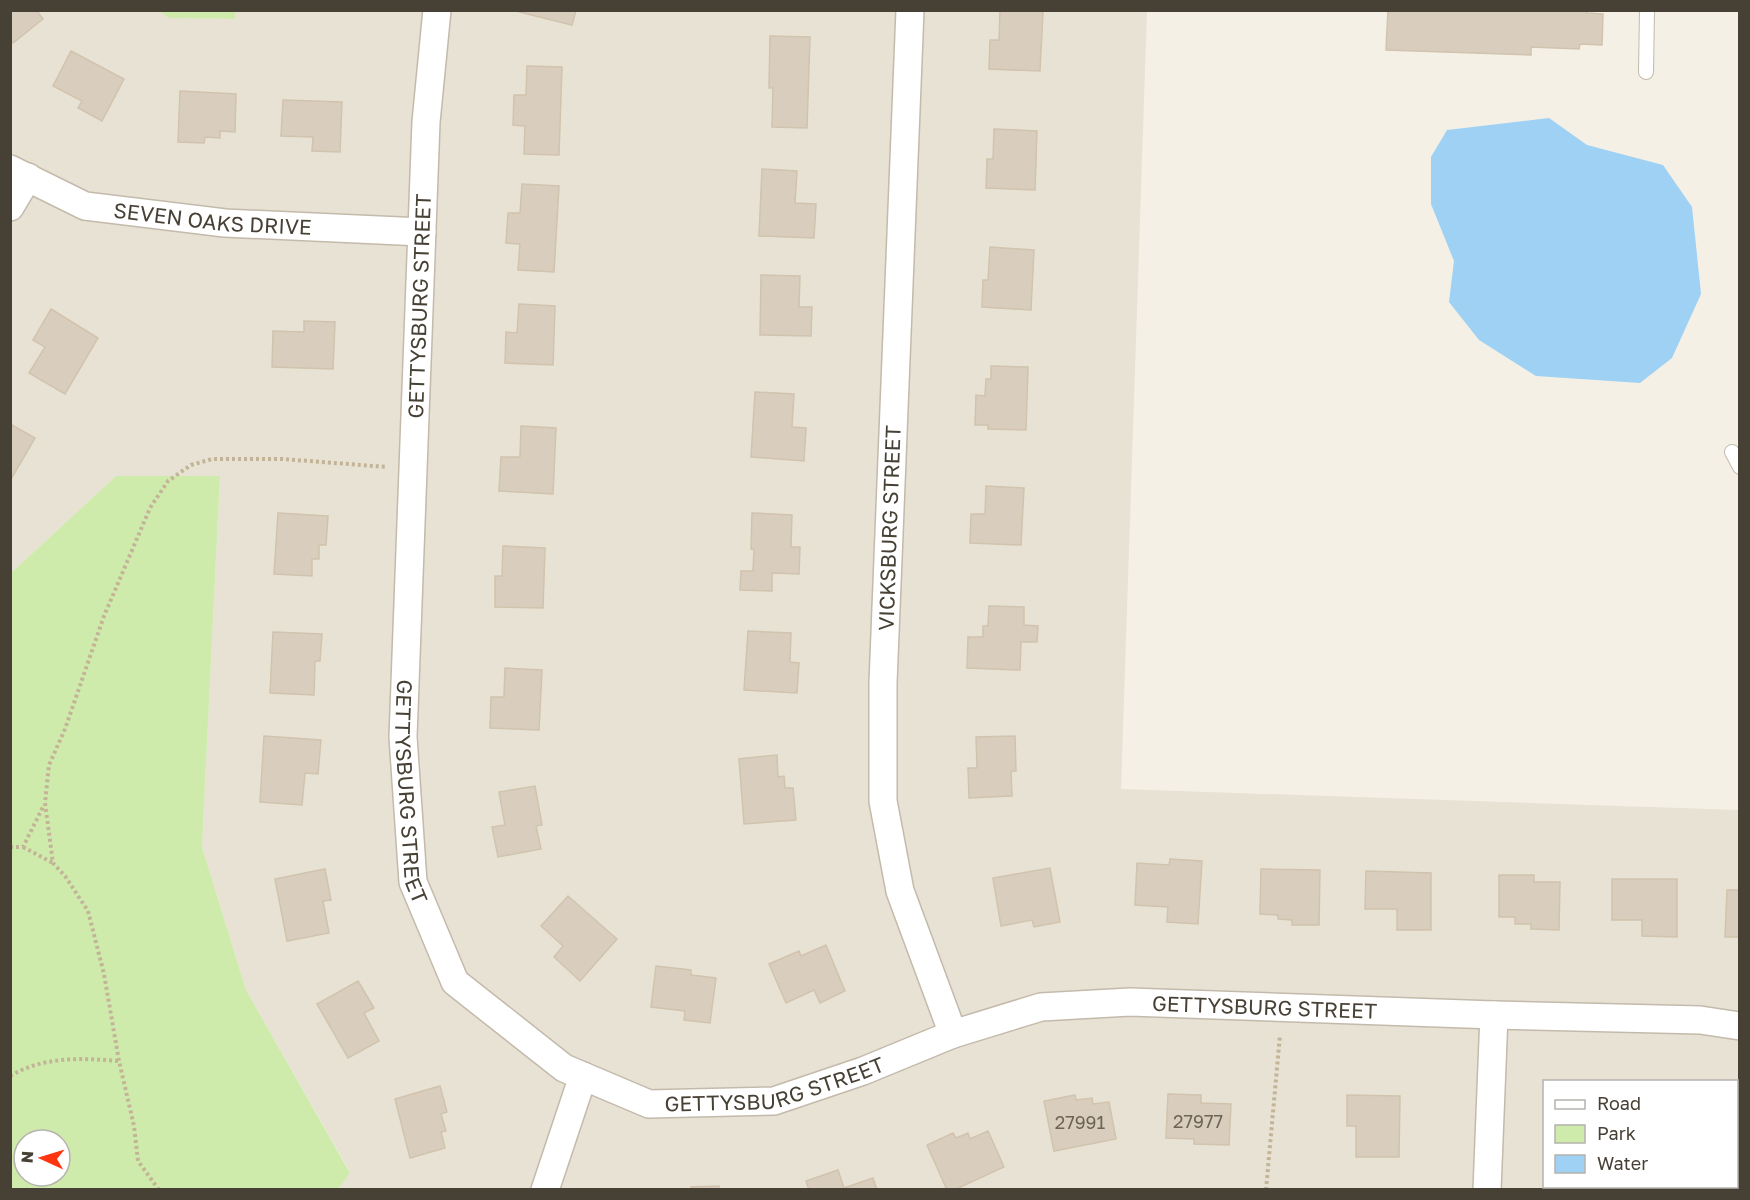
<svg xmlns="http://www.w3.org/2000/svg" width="1750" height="1200" viewBox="0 0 1750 1200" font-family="'Golos Text',sans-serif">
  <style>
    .residential { fill: #e8e2d4; fill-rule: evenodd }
    .green { fill: #cfebac; fill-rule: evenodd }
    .water { fill: #9ed1f4 }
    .building { fill: #d9cebe; stroke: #d1c3ad; stroke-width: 1.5 }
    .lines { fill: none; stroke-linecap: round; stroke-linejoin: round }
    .service-casing { stroke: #c3baab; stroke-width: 16 }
    .minor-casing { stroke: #c3baab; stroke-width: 30 }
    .path { stroke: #c3b498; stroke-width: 4; stroke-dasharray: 3 3; stroke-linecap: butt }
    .service { stroke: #fff; stroke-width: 14 }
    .minor { stroke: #fff; stroke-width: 27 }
    .labels { text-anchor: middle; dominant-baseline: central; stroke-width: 5; stroke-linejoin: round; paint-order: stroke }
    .number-label { font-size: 18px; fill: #6c6457 }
    .street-label { font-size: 21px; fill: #474035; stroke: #fff }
  </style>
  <rect width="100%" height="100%" fill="#f4f0e6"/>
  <path class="residential" d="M159 10 170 18 235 19 236 10 1147 11 1121 789 1739 810V1189H338L350 1172 246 990 202 847 220 477 116 476 11 573V11ZM1544 1082H1736V1186H1544Z"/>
  <path class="green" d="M159 11H236L235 19 169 18Z
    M116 476H220L202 847 246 990 350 1173 338 1189H11V573ZM24 1140H60V1176H24Z"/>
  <path class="water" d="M1549 118 1587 145 1663 165 1692 207 1701 294 1672 358 1640 383 1536 376 1479 340 1449 302 1454 261 1431 204V157L1447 130Z"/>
  <path class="building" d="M10 10H36L43 19 13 43 10 40Z
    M519 10H576L572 25 519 12Z
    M1000 10 1043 11 1040 71 989 69 990 40H999Z
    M1388 10H1587V13L1603 14 1602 45 1580 44 1579 49 1531 47V55L1386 50Z
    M770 36 810 37 807 128 772 127 773 88H769Z
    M71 51 124 79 102 121 78 108 82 101 53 86Z
    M527 66 562 67 559 155 524 154 525 126 513 125 514 95H526Z
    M180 91 236 94 235 132 220 131V138L205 137 204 143 178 142Z
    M283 100 342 102 340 152 312 151 313 137 281 136Z
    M994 129 1037 131 1035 190 986 188 987 159H993Z
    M762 169 797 171 795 203 816 204 814 238 759 236Z
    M522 184 559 186 554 272 518 270 520 244 506 243 508 213H520Z
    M990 247 1034 250 1031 310 982 307 983 280H988Z
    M761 275 800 276 799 307H812L811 336 760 335Z
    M519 304 555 306 553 365 505 363 506 332 517 333Z
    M51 309 98 338 65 394 29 373 45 347 33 340Z
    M304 321 335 322 333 369 272 367 273 331 304 332Z
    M991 366 1028 367 1026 430 988 429V425H975L976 395 985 396 986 379H991Z
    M755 392 794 394 792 427 806 428 804 461 751 457Z
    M10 424 35 438 10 481Z
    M521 426 556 428 553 494 499 491 501 457H520Z
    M986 486 1024 488 1021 545 970 543 971 514H985Z
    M278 513 328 516 326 545H319V559H312V576L274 574Z
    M752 513 792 515 791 547H800L799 574 772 573V591L740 590 741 571H753L754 549H751Z
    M503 546 545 548 543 608 495 607V576H502Z
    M989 606 1024 607V625L1038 626 1037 642H1021L1020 670 967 668 968 637H983V626H988Z
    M748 631 791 633 790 662 799 663 797 693 744 690Z
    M273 632 322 634 320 661H315L314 695 270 693Z
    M505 668 542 670 539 730 490 728 491 697H504Z
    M264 736 321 740 318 774 305 773 302 805 260 802Z
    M1015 736 1016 771H1011L1012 796 969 798 968 768H977L976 737Z
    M777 755 778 777 784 776 785 788H793L796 820 744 824 739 759Z
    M535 786 542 825 536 826 541 849 498 857 492 827 505 825 499 792Z
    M1170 859 1202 861 1198 924 1167 922 1168 907 1135 905 1137 863 1169 865Z
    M1050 868 1060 922 1034 927 1032 920 1001 926 993 878Z
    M325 869 331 900 323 901 329 933 287 941 275 879Z
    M1261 869 1320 870 1319 925H1292V920L1278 919V915L1260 914Z
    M1366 871 1431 873V930H1397V909H1365Z
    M1499 875H1534V882H1560L1559 930 1531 929V924H1515V917H1499Z
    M1612 879H1677V937L1642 936V920H1612Z
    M1727 890H1740V937H1725Z
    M568 896 617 939 580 981 554 957 563 946 541 926Z
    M826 945 845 991 820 1003 814 990 786 1003 769 964 799 951 801 956Z
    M656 966 691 970V975L716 978 710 1023 684 1020 685 1011 651 1007Z
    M358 981 374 1008 364 1013 379 1041 348 1058 317 1004Z
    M440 1086 447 1112 441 1114 446 1131 441 1132 445 1148 410 1158 395 1099Z
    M1168 1094 1201 1095V1103L1231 1104 1229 1145 1194 1144V1139L1166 1138Z
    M1075 1095 1076 1100 1092 1098 1093 1104 1109 1102 1116 1139 1054 1151 1044 1101Z
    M1347 1095 1400 1096 1399 1157H1356V1126H1347Z
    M1736 1120H1740V1163L1736 1162Z
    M988 1131 1004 1167 954 1190H947L927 1145 953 1133 956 1138 968 1133 970 1139Z
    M838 1170 844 1188 873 1178 877 1190H809L806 1181Z
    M719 1186V1190H692L691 1187Z"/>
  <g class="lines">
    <g class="service-casing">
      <path id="service" d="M1646 72 1647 10
        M1732 452 1740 467"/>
    </g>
    <g class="minor-casing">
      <g id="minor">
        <path id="s1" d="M437 10 426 122 403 737 413 882 455 982 564 1068 649 1104 774 1101 863 1071 953 1034 1041 1007 1130 1002 1494 1015 1700 1020 1740 1026"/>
        <path d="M910 10 883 683V801L900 891 953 1034"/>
        <path id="s2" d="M10 169 85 206 225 223 422 232"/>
        <path d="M10 207 28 177"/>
        <path d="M545 1190 583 1076"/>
        <path d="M1487 1190 1494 1015"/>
      </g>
    </g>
    <path class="path" d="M10 847H23L44 805
      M23 847 53 863
      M10 1076C44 1056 81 1058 119 1061
      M159 1190 138 1161 134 1126 119 1061 104 974 88 911 65 876 53 863 45 803 49 765 65 729 104 616 150 508 168 481 191 465 212 459H283L387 467
      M1266 1190 1280 1035"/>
    <use href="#service" class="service"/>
    <use href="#minor" class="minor"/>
  </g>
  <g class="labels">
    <g class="number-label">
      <text x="1198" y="1121">27977</text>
      <text x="1080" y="1122">27991</text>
    </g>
    <g class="street-label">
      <text stroke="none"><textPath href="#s2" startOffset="212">SEVEN OAKS DRIVE</textPath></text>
      <text transform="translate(419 306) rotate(-88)">GETTYSBURG STREET</text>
      <text transform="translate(889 528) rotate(-88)">VICKSBURG STREET</text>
      <text stroke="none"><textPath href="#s1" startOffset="783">GETTYSBURG STREET</textPath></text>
      <text stroke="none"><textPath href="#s1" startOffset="1845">GETTYSBURG STREET</textPath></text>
      <text stroke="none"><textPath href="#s1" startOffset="1341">GETTYSBURG STREET</textPath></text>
    </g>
  </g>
  <rect width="1750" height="1200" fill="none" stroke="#474035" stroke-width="24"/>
  <rect x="1543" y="1080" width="195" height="108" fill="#ffffff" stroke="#b5b3ae" stroke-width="1.5"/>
  <rect x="1555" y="1100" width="30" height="9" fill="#ffffff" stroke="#b5b3ae" stroke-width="1.5"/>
  <text x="1597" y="1110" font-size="18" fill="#474035">Road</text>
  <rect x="1555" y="1125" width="30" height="18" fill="#cfebac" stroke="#b5b3ae" stroke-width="1.5"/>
  <text x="1597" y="1140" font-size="18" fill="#474035">Park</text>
  <rect x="1555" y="1155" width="30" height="18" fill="#9ed1f4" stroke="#b5b3ae" stroke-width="1.5"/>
  <text x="1597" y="1170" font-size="18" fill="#474035">Water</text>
  <g transform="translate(42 1158) rotate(274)"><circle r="28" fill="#ffffff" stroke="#b5b3ae" stroke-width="1.5"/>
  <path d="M0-4.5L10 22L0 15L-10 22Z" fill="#ff3512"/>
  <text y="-9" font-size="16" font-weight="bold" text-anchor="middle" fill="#474035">N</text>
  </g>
</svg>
